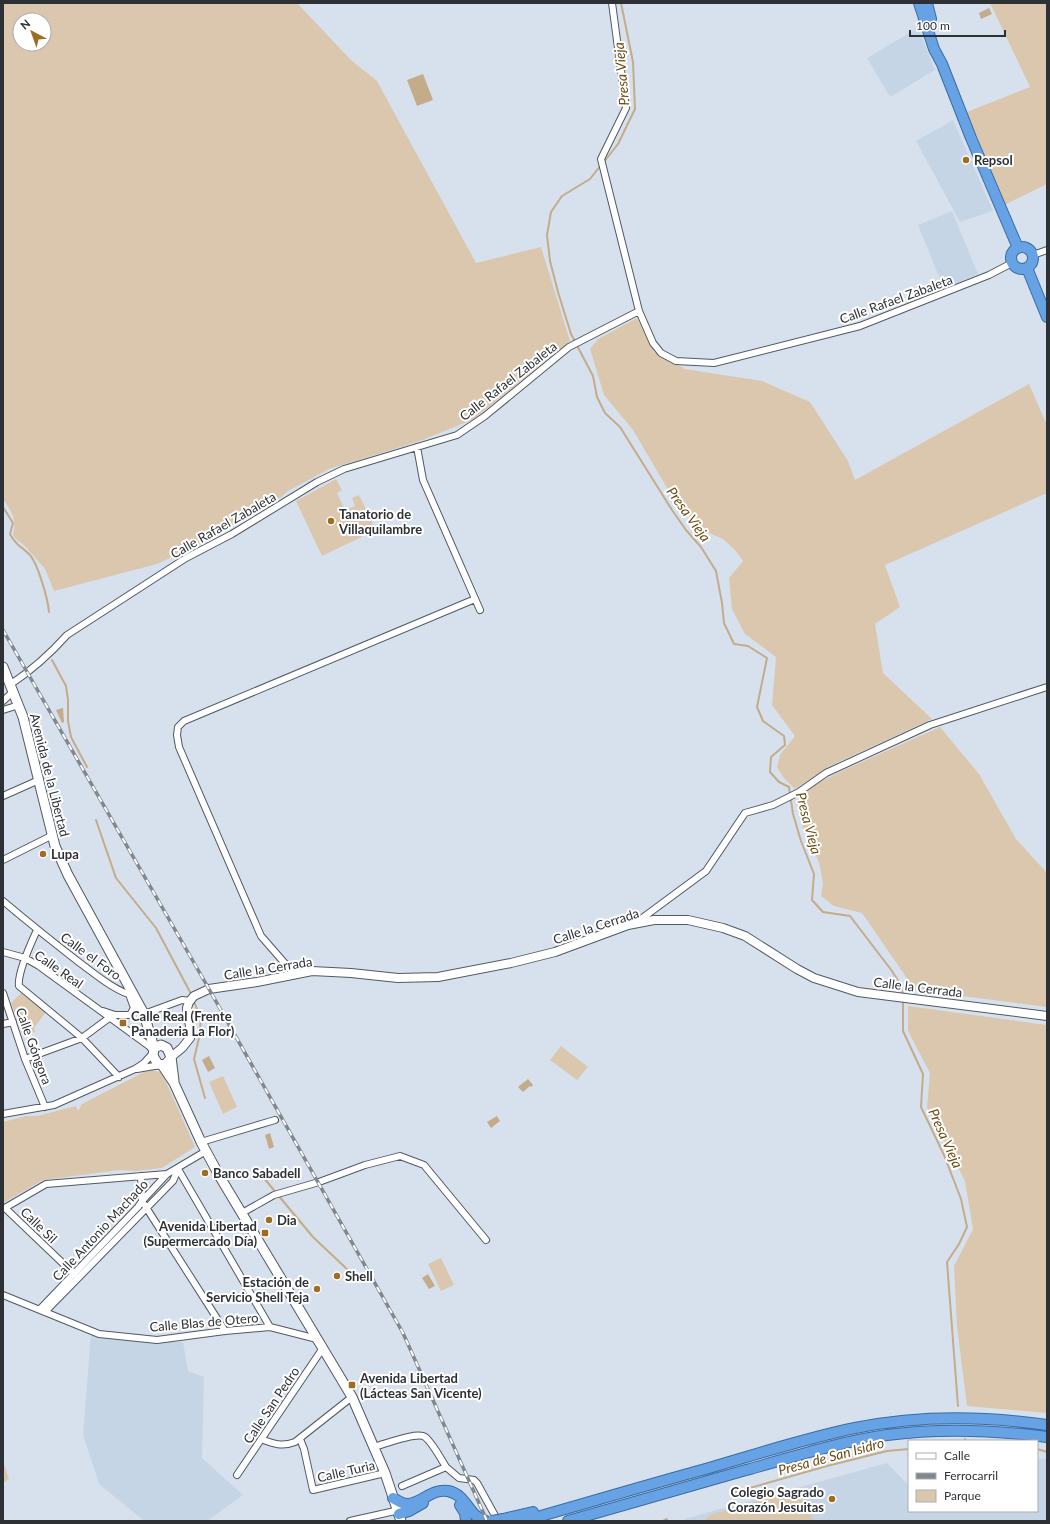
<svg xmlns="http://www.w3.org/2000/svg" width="1050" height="1524" viewBox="0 0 1050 1524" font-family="Lato,sans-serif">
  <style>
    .built { fill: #c6d5e6 }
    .green { fill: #dbc7ae; fill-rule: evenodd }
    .water { fill: #c4ab89 }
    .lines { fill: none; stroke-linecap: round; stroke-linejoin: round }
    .stream { stroke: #c4ab89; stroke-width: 2 }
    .minor-casing { stroke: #515963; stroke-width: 8 }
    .tertiary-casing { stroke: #515963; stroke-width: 10 }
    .secondary-casing { stroke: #515963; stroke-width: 11 }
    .trunk-casing { stroke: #396ca3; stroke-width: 12 }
    .minor { stroke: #fff; stroke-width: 6 }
    .tertiary { stroke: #fff; stroke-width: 8 }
    .secondary { stroke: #fff; stroke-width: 9 }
    .trunk { stroke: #66a2e4; stroke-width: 10 }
    .rail-casing { stroke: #80878f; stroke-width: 3.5 }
    .rail { stroke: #fff; stroke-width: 2; stroke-dasharray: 6; stroke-linecap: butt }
    .trunk-bridge-casing { stroke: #396ca3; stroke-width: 12; stroke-linecap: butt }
    .trunk-bridge { stroke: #66a2e4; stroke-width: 10 }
    .poi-dot { fill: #9d6d20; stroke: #fff; stroke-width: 1.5 }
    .labels { text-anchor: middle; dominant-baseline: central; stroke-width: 4; stroke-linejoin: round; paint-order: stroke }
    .poi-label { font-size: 13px; font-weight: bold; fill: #2d3136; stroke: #fff; text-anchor: start }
    .street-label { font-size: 13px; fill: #2d3136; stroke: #fff }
    .water-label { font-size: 14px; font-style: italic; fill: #6e4b11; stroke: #fff }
  </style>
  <rect width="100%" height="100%" fill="#d7e1ed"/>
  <path class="built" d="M918 28 935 70 890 97 867 58Z
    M953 120 993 211 960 222 916 141Z
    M952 211 978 274 944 289 918 225Z
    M91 1335 150 1342H183L188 1371 204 1377 202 1458 243 1495 207 1521H144L99 1484 83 1434Z
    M1037 1459H1047V1521H686L684 1519 887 1463 909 1486V1511H1037Z"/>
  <path class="green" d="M3 3H297L351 60 377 81 476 263 541 247 570 341 474 419 420 441 329 469 288 491 281 497 211 538 157 564 54 591 45 569 25 546 16 539 13 535C17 519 12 512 3 499ZM20 20H44V44H20Z
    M990 3H1047V184L1004 205 967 112 1030 87Z
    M637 318 654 352 685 369 762 381 810 402 848 461 855 480 1029 384 1047 425V493L885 565 900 607 875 624 883 673 932 719 830 766 795 789 783 777 777 767 780 755 795 736 772 705 776 657 745 634 732 609 729 578 743 561 735 550 723 539 702 530 667 488 633 430 604 395 590 349 598 339Z
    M336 479 342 490 337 493 345 510 355 506 352 498 359 495 376 530 322 556 296 501Z
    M940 727 979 774 1016 839 1047 873V1007L915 990 862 913 834 906 821 896 823 883 819 862 804 830 795 801 816 784 844 770Z
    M21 993 46 1012 34 1028 35 1032 23 1036 11 1003Z
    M908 1006 1047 1025V1413L967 1406 957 1327 954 1266 973 1229 965 1181 927 1108 930 1073 908 1031Z
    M561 1046 588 1067 577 1080 550 1060Z
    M153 1070 162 1073 195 1147 162 1168 136 1171 120 1170 43 1180 3 1203V1122L26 1116H37L76 1106 78 1111 82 1104 144 1072Z
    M223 1076 237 1107 223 1114 209 1082Z
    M441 1258 454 1285 441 1291 428 1264Z
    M3 1461 9 1479 3 1483Z
    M797 1490 814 1521H704L709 1515Z"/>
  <path class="water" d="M989 8 992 14 981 19 979 13Z
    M423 74 433 100 417 106 407 80Z
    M63 708 64 722 62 723 56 710Z
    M209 1056 215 1068 208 1072 202 1060Z
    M528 1079 533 1085 531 1087 530 1086 523 1092 518 1087Z
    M497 1116 500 1121 491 1128 487 1122Z
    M270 1133 274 1147 269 1149 265 1135Z
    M428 1274 435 1286 429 1289 422 1278Z"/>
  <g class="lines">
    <path class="stream" d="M604 162 618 144 635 109 633 62 621 3
      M601 165 590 179 562 196 551 212 547 235 550 261 558 292 571 334 593 376 597 397 605 413 620 427 672 510 686 530 701 547 716 571 722 603 724 623 734 644 748 646 767 658 757 707 763 721 784 736 785 745 771 757 770 772 779 782 789 787 793 814 801 841 814 874 812 900 823 912 850 916 892 971 902 987 903 996
      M3 507 13 523 10 534C16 546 21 546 29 554 38 563 48 600 49 612
      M52 660 66 686 68 700V721L71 737 87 767
      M96 820 116 878 156 928 190 992
      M903 1000V1031L923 1074 921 1107 944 1155 961 1199 967 1227 959 1244 947 1262 958 1406
      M195 1004 201 1019 199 1038 194 1059 205 1098
      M255 1173 263 1177 313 1237 349 1271
      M965 1439 966 1441
      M1037 1449 1047 1452
      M736 1492 827 1466 887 1451 909 1449
      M663 1521 667 1519"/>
    <g class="minor-casing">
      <path id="minor" d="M612 3 626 108 601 159 639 311 653 343 661 353 676 361 714 363 860 326 989 275 1012 263
        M1033 255 1047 250
        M417 447 423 480 480 610
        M11 684C32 670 50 654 67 635L186 558 232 534 317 482 344 469 457 435 485 416 569 347 639 311
        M3 701 14 691
        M3 710 19 705
        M3 796 39 780
        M3 860 51 836
        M3 901C28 922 54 943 80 963 95 974 116 992 135 996
        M637 922 706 871 745 813 773 805 799 792 826 773 930 725 1047 687
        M37 930C31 943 17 973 19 986L82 1038 119 1077
        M3 952 25 958 39 966 149 1046 153 1051
        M295 975 261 936 179 747 177 735 178 727 184 721 475 599
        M3 993 25 1059 45 1107
        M103 1011 115 1015H130L134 1008 130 997
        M144 1014 182 1000 191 1001
        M3 1024 13 1022
        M25 1059 82 1038 109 1018
        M137 1069 160 1065
        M3 1114 54 1105 135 1069 144 1063 153 1053
        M201 1142 275 1120
        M178 1169 270 1327
        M141 1176 142 1201 225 1331
        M5 1208 74 1274
        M3 1209 46 1184 167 1174
        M242 1213 274 1195 319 1182 365 1165 400 1156 424 1165 486 1240
        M3 1295 99 1334 157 1340 225 1331 270 1327 317 1339
        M40 1309 138 1207 142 1201 167 1174 206 1151
        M45 1312 173 1181 178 1169
        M261 1439C274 1444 282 1447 295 1442L352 1397
        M300 1439 304 1449 313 1490 385 1473
        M373 1447C383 1445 417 1431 425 1437 432 1442 441 1459 446 1467L402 1486
        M446 1467 459 1478 474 1480 477 1483 498 1521
        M237 1475 323 1348
        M350 1521 395 1511"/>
    </g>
    <g class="tertiary-casing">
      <path id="tertiary" d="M171 1057 182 1048 190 1038 191 1032 187 1008 189 1002 194 996 209 989 257 982 312 971 351 973 398 978 438 977 511 963 555 952 628 925 654 920H688L723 928 745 936 797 969 814 978 858 992 1047 1016"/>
    </g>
    <g class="secondary-casing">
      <path id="secondary" d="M3 667 23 717 55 846 68 875 144 1014 154 1048
        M170 1059 165 1065 158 1064 153 1056 154 1048 161 1045 167 1048 171 1057 174 1081
        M162 1065 174 1083 201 1142 220 1177 352 1397 385 1473 401 1521"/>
    </g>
    <g class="trunk-casing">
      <path id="trunk" d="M919 3 934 49 942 64 971 138 1018 248
        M927 3 931 19
        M1011 258a11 11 0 1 1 22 0a11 11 0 1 1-22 0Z
        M1027 268 1047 317
        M393 1498C397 1500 402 1504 407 1504 422 1504 431 1488 448 1491 468 1495 467 1516 486 1521
        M460 1505 465 1513 466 1521
        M399 1514 409 1511 423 1503
        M503 1519 533 1512
        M524 1521C586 1503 647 1485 709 1468 757 1454 806 1438 855 1428 918 1415 984 1416 1047 1425
        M568 1521C627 1504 687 1487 746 1470 793 1457 839 1442 887 1435 940 1428 994 1430 1047 1437"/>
    </g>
    <use href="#minor" class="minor"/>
    <use href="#tertiary" class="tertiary"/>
    <use href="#secondary" class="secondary"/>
    <use href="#trunk" class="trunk"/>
    <g class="rail-casing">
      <path id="rail" d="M3 630 209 989 403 1333 487 1521"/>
    </g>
    <use href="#rail" class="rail"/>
    <g class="trunk-bridge-casing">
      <path id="trunk-bridge" d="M492 1521 503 1519"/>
    </g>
    <use href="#trunk-bridge" class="trunk-bridge"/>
  </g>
  <g class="poi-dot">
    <circle cx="966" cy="160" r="4"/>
    <circle cx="331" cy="521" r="4"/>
    <circle cx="43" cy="854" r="4"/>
    <rect x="119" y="1019" width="8" height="8" rx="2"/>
    <circle cx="205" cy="1173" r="4"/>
    <circle cx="269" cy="1220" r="4"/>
    <rect x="261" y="1229" width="8" height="8" rx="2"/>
    <circle cx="337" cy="1276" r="4"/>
    <circle cx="317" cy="1289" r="4"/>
    <rect x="348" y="1381" width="8" height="8" rx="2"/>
    <circle cx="832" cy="1499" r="4"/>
  </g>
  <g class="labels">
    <g class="poi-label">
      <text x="974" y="160">Repsol</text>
      <text x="339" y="514">Tanatorio de<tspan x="339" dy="15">Villaquilambre</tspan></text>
      <text x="51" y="854">Lupa</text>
      <text x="131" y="1016">Calle Real (Frente<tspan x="131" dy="15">Panaderia La Flor)</tspan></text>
      <text x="213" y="1173">Banco Sabadell</text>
      <text x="277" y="1220">Dia</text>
      <text x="257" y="1226" text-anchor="end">Avenida Libertad<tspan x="257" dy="15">(Supermercado Día)</tspan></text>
      <text x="345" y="1276">Shell</text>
      <text x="309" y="1282" text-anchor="end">Estación de<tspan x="309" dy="15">Servicio Shell Teja</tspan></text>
      <text x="360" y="1378">Avenida Libertad<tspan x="360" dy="15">(Lácteas San Vicente)</tspan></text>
      <text x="824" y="1492" text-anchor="end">Colegio Sagrado<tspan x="824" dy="15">Corazón Jesuitas</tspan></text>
    </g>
    <g class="street-label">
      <text transform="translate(896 299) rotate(-20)">Calle Rafael Zabaleta</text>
      <text transform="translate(508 381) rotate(-38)">Calle Rafael Zabaleta</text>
      <text transform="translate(223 525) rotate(-30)">Calle Rafael Zabaleta</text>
      <text transform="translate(50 775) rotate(76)">Avenida de la Libertad</text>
      <text transform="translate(596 926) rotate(-18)">Calle la Cerrada</text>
      <text transform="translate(91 956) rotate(36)">Calle el Foro</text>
      <text transform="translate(268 968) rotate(-9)">Calle la Cerrada</text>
      <text transform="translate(59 969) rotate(35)">Calle Real</text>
      <text transform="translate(918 987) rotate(7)">Calle la Cerrada</text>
      <text transform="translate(34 1046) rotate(70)">Calle Góngora</text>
      <text transform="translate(39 1225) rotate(44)">Calle Sil</text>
      <text transform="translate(100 1230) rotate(-47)">Calle Antonio Machado</text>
      <text transform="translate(204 1322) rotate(-5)">Calle Blas de Otero</text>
      <text transform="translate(271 1405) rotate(-56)">Calle San Pedro</text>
      <text transform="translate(346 1471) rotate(-13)">Calle Turia</text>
    </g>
    <g class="water-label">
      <text transform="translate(621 74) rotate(-95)">Presa Vieja</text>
      <text transform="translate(689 514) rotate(54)">Presa Vieja</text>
      <text transform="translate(809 823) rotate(75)">Presa Vieja</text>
      <text transform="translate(946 1138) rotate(66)">Presa Vieja</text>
      <text transform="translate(831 1456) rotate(-15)">Presa de San Isidro</text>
    </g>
  </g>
  <rect width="1050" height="1524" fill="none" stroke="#2d3136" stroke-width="8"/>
  <rect x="908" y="1440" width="130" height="72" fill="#ffffff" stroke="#abadaf"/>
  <rect x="916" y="1453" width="20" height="6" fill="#ffffff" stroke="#abadaf"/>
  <text x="944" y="1460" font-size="12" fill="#2d3136">Calle</text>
  <rect x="916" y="1473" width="20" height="6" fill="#80878f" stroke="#abadaf"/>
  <text x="944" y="1480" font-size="12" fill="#2d3136">Ferrocarril</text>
  <rect x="916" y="1490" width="20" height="12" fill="#dbc7ae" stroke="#abadaf"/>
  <text x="944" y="1500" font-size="12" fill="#2d3136">Parque</text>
  <g transform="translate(32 32) rotate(319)"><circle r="19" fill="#ffffff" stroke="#abadaf"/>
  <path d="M0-3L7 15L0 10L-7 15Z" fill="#9d6d20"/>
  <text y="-6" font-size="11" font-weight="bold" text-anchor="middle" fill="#2d3136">N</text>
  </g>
  <path d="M910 30v6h95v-6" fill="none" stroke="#2d3136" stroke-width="2"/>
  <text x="916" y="30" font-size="12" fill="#2d3136" stroke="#ffffff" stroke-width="3" paint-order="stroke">100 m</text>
</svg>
